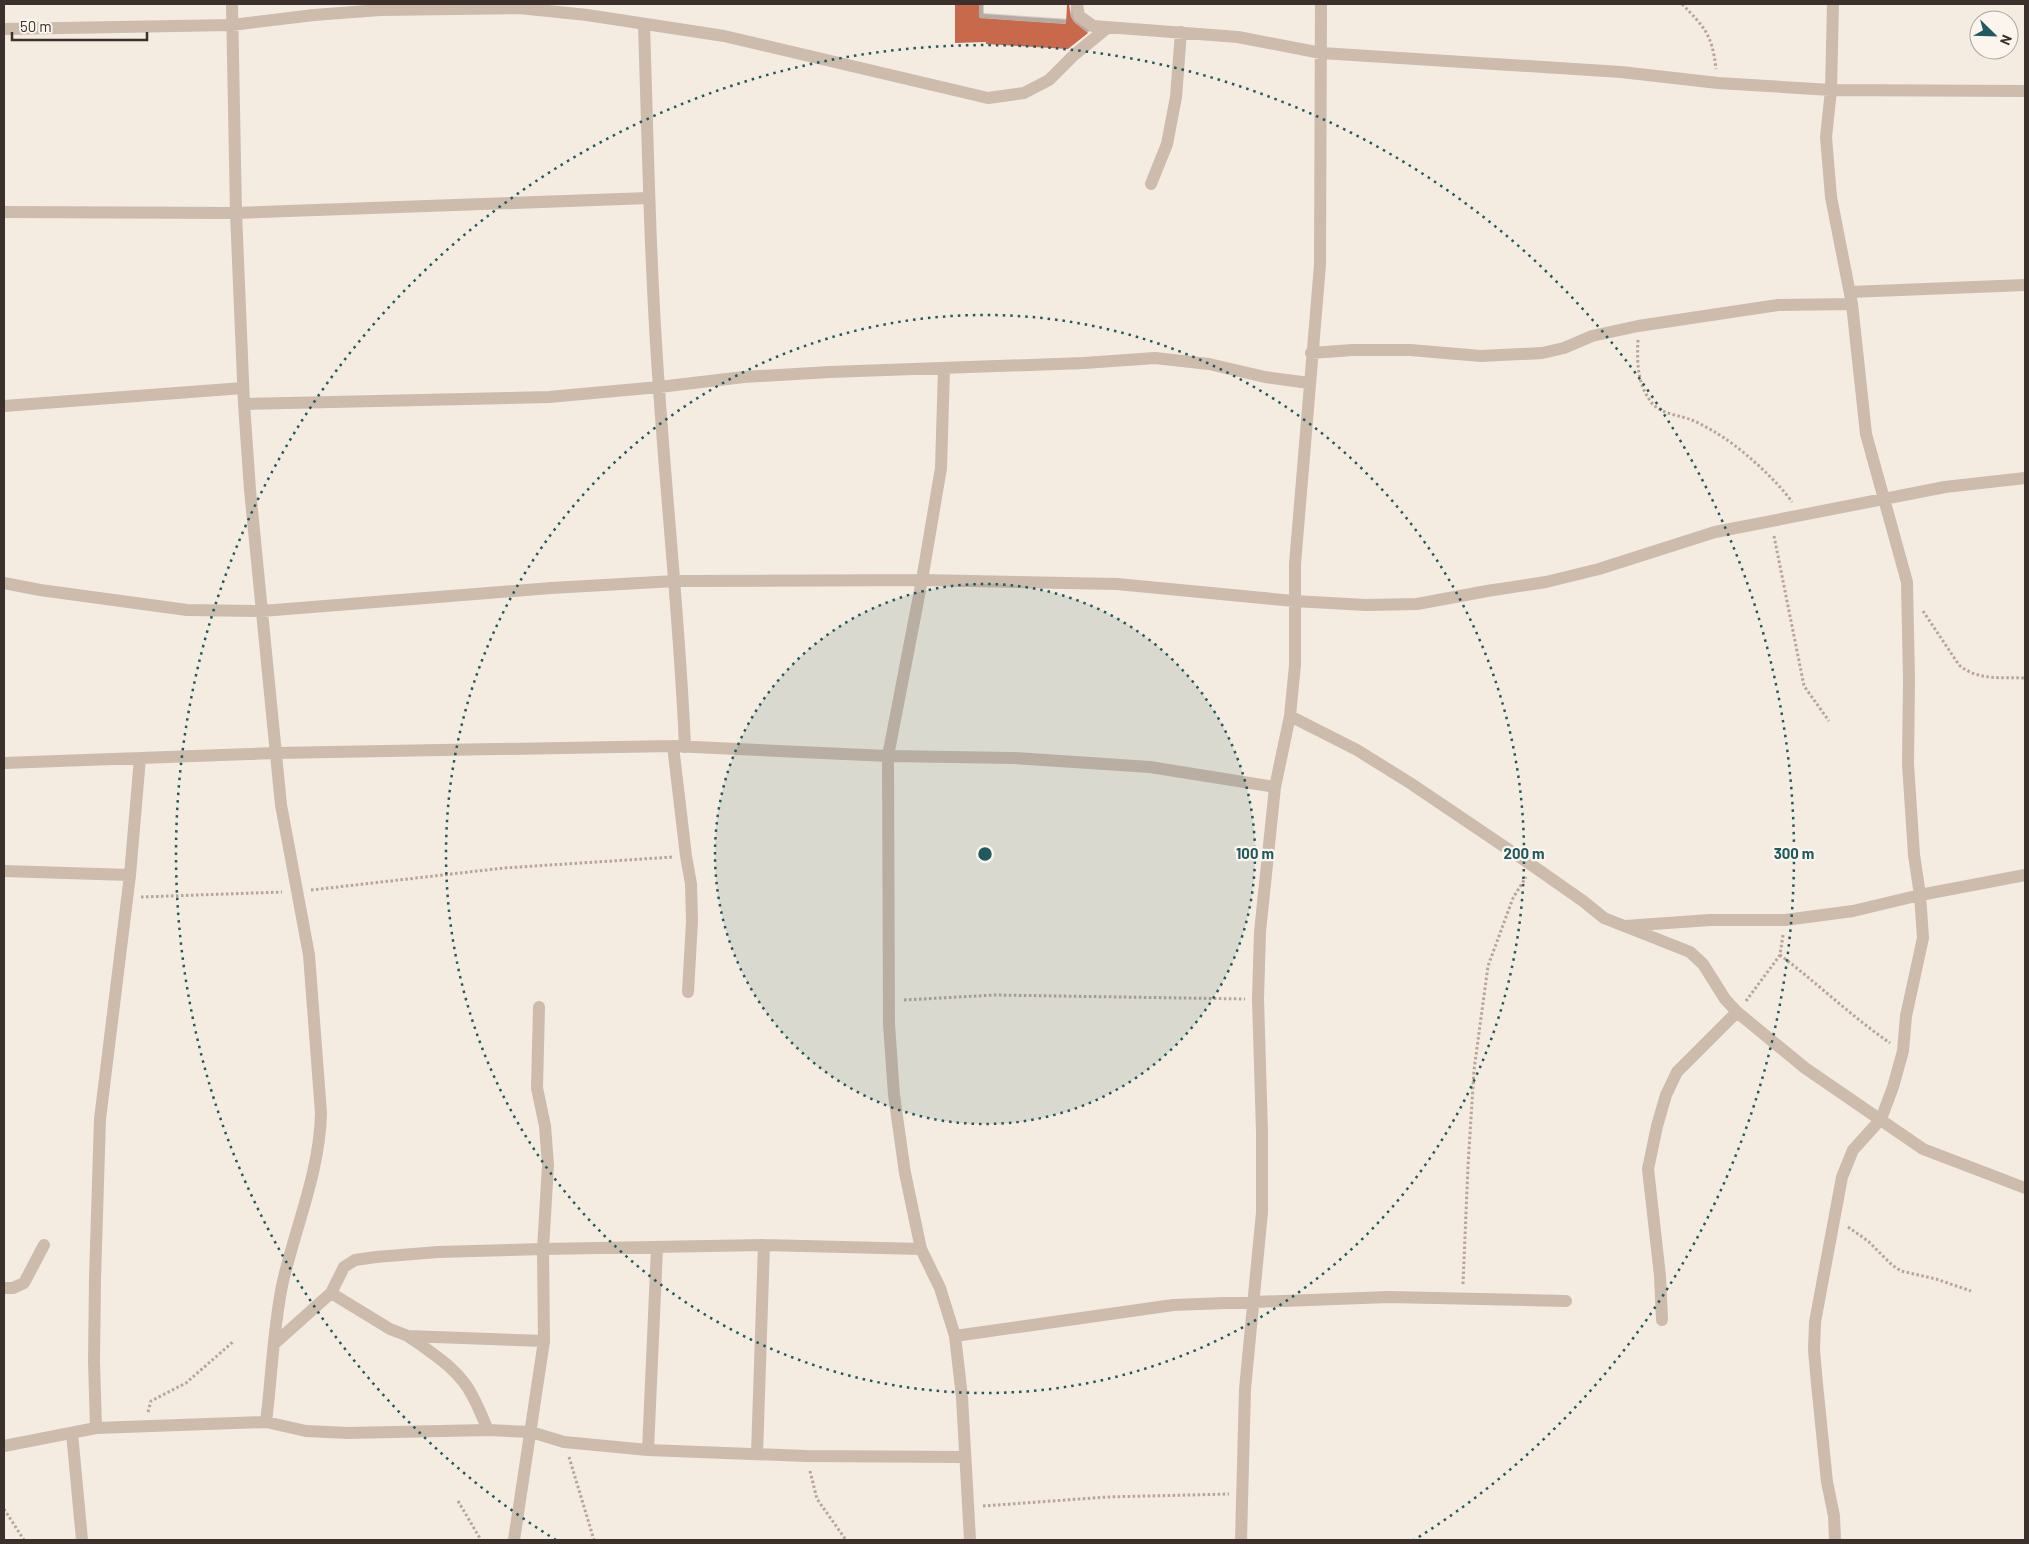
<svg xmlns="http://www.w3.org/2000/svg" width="2029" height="1544" viewBox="0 0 2029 1544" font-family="Barlow,sans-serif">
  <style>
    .building { fill: #c8694b; filter: url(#shadow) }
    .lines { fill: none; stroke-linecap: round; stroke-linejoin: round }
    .path { stroke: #b9a596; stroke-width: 3; stroke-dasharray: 2.5 2.5; stroke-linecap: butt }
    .minor { stroke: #cdbbac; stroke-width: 12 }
    .ring { fill: none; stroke: #1f5a5e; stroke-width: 2.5; stroke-dasharray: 2.5 5 }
    .centre { fill: #1f5a5e; stroke: #fbf5ee; stroke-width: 2.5 }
    .ring-label { font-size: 15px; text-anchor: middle; font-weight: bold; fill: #1f5a5e; stroke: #fbf5ee; stroke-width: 4.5; stroke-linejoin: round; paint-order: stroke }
  </style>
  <defs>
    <filter id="shadow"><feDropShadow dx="4.5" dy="-4.5" stdDeviation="0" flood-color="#0004"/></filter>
  </defs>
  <rect width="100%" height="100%" fill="#f4ebe1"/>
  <path class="building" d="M955 4H979V18L1066 24 1067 4H1069L1071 17 1074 22 1088 33 1068 49 986 44V42L955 43Z"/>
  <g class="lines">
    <path class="path" d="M1682 4C1705 28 1712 34 1716 69
      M1638 340C1637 362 1637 383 1651 402 1660 414 1679 415 1692 420 1699 423 1706 427 1713 431 1737 444 1776 479 1792 502
      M1774 536 1804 686 1829 721
      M1923 611 1959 665C1978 681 2002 677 2025 678
      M311 890 504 868 673 857
      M141 897 282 892
      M1783 935 1780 955C1817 983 1851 1016 1890 1043
      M904 1000 995 995 1245 999
      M1746 1001 1780 955
      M1848 1227 1868 1241 1892 1265 1901 1271 1936 1279 1971 1291
      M1463 1284 1468 1166 1474 1070 1488 966 1513 898 1526 877
      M148 1412 151 1401 186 1383 234 1341
      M569 1457 594 1540
      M810 1471 817 1499 846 1540
      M458 1501 481 1540
      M983 1506 1107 1497 1229 1494
      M4 1509 24 1540"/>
    <path class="minor" d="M1077 4 1079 16 1093 26 1238 37 1321 53 1621 72 1718 83 1831 90 2025 91
      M1833 4 1831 90 1826 137 1831 197 1852 304 1866 434 1907 582 1909 680 1908 764 1914 855 1920 895 1923 938 1906 1016 1903 1051 1893 1087 1881 1119 1853 1150 1842 1177 1815 1322 1814 1350 1817 1384 1827 1482 1834 1516 1835 1540
      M644 25C648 146 650 267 659 388 667 508 680 627 685 747
      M4 29 232 25 314 15 380 10 519 8 587 15 724 36 988 98 1024 93 1049 80 1074 55 1107 28
      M1151 184 1167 144 1176 97 1181 32
      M4 212 236 213 649 198
      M1850 292 2025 285
      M1311 353 1353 350H1410L1481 356 1542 353 1564 348 1592 336 1638 326 1778 305 1852 304
      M944 369 941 468 922 580 888 756 889 1024 894 1095 905 1173 921 1249 940 1288 955 1336 962 1397 970 1540
      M244 404 549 397 659 387 744 377 830 372 1084 363 1155 358 1209 364 1265 377 1309 383
      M4 406 243 388
      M4 583 40 590 187 610 262 611 551 588 675 581 922 580 1117 584 1294 601 1366 605 1417 604 1487 591 1546 582 1599 569 1715 532 1945 487 2025 478
      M1290 716 1357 750 1410 783 1533 866 1583 901 1604 918 1690 952 1703 964 1725 999 1737 1012 1805 1068 1923 1149 2025 1188
      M673 746 686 856 691 884 692 921 688 992
      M4 763 276 753 673 746 888 756 1014 758 1150 767 1275 787
      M4 871 130 875
      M1625 926 1710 920H1785L1853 911 1920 895 2025 875
      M4 1288H13L24 1283 44 1245
      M331 1293 390 1329 408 1336 544 1341
      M1662 1320 1660 1276 1648 1169 1657 1126 1666 1095 1677 1072 1737 1012
      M408 1336C432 1353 460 1370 473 1397 479 1408 483 1419 488 1430
      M955 1336 1173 1305 1389 1297 1566 1301
      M274 1344 331 1293 344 1267 355 1260 376 1257 438 1252 543 1249 764 1245 921 1249
      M266 1422 306 1431 348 1433 488 1430 531 1432 564 1442 648 1450 806 1456 965 1457
      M96 1428 94 1361 95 1279 100 1119 130 875 140 758
      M72 1433 82 1540
      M4 1446 96 1428 266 1422C272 1375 273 1327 283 1281 296 1226 320 1170 321 1113L309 955 281 805 250 490 244 404 236 213 232 4
      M648 1450 657 1248
      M757 1454 764 1245
      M514 1540 544 1341 543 1249 548 1165 545 1126 537 1088 539 1007
      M1241 1540 1245 1389 1262 1212V1132L1258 999 1260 932 1275 787 1290 716 1295 665V564L1320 265 1321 4"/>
  </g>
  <circle cx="985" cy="854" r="270" fill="#1f5a5e" fill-opacity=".12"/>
  <g class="ring">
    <circle cx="985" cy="854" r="270"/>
    <circle cx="985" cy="854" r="539"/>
    <path d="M556 1540A809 809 0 1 1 1414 1540"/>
  </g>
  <circle cx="985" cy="854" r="8" class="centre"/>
  <g class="ring-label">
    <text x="1255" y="859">100 m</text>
    <text x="1524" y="859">200 m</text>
    <text x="1794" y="859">300 m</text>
  </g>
  <rect width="2029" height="1544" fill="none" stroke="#3b302b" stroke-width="10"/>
  <g transform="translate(1994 35) rotate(113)"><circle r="24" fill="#fbf5ee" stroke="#aea6a0"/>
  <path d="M0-4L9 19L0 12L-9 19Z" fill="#1f5a5e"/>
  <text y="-8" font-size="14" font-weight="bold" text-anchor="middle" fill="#3b302b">N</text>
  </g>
  <path d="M12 32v8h135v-8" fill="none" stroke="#3b302b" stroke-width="2.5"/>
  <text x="20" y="32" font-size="15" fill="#3b302b" stroke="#fbf5ee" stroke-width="4" paint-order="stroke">50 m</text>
</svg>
